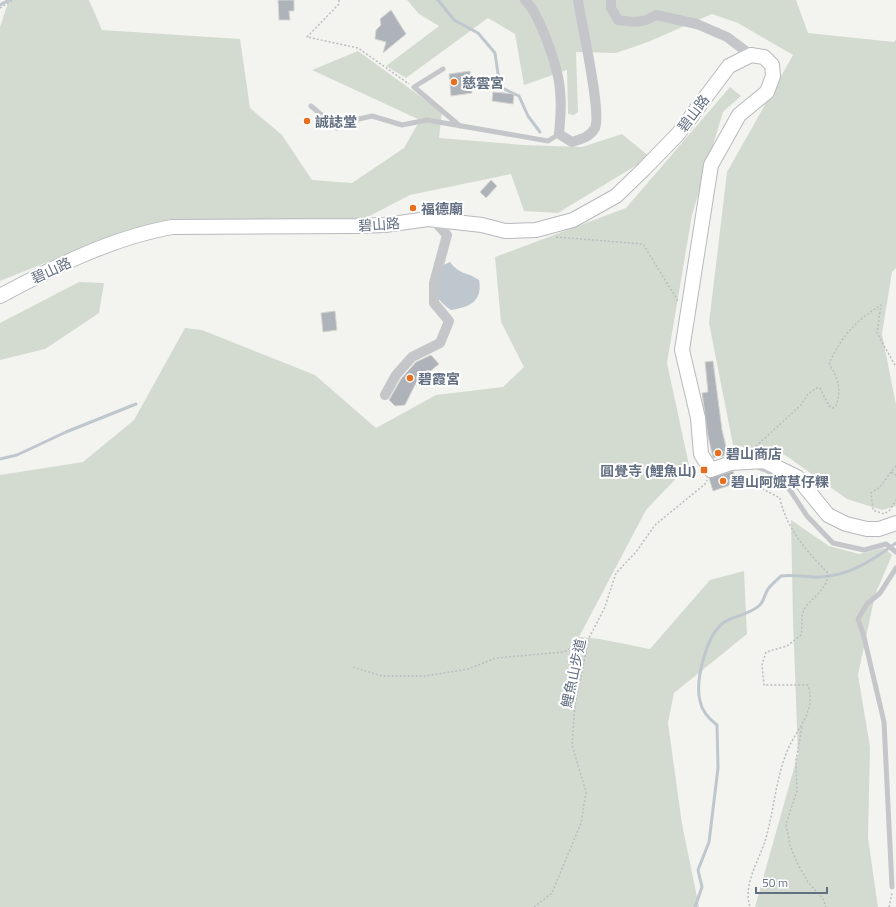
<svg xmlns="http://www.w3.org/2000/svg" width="896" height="907" viewBox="0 0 896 907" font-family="'Titillium Web','Noto Sans TC',sans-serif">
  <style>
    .green { fill: #d3dbd1 }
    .water { fill: #bfc7ce }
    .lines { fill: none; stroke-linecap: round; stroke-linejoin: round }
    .stream { stroke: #bfc7ce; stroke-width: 3 }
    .building { fill: #aeb3b9; stroke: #d5d5d2 }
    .secondary-casing { stroke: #b6b9be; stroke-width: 16 }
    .path { stroke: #bbbcbf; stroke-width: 1.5; stroke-dasharray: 2 2; stroke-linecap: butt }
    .lane { stroke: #c4c6ca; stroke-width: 5 }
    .street { stroke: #c4c6ca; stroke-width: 10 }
    .secondary { stroke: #fff; stroke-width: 14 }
    .poi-dot { fill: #e66e1e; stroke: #fff; stroke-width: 1.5 }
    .labels { text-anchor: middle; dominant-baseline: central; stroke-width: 4; stroke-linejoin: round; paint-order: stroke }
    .poi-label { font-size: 14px; font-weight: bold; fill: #626e81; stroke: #fff; text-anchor: start }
    .street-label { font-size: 14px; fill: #626e81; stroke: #fff }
  </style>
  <rect width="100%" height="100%" fill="#f3f4ef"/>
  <path class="green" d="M9 0H89L102 30 240 39 250 108 282 135 312 180 352 183 404 148 420 120 312 70 358 51 442 112 439 138 524 145 582 147 622 134 650 157 558 213 524 211 511 174 410 195 356 223 285 220 173 219 127 230 0 281V27Z
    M407 0H796L808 33 894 42 896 40V268L892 272 882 334 896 405V506L882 510 847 499 785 455 733 445 709 323 727 172 793 55 738 23 712 14 648 42 616 53 576 52 578 112 574 115 568 114 567 70 524 85 515 34 488 18 406 78 386 66 439 26 419 14Z
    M730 87 741 96 723 112 692 215 667 363 689 465 646 510 579 637 600 639 650 649 710 580 744 571 747 634 674 693 668 723 682 824 699 907H0V475L83 462 134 420 185 328 202 330 315 375 376 428 436 395 503 387 524 367 501 322 495 257 626 208Z
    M79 282 104 283 99 313 45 349 0 360V323Z
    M791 520 829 546 859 554 884 548 892 555 875 595 858 675 870 747 868 838 878 907H755L798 754 793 621Z"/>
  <path class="water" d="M450 262C461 276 466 271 479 280 483 302 469 307 451 310 431 296 435 289 439 267Z"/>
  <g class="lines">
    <path class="stream" d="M438 0 454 20 478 33 495 53 500 87 519 96 528 116 540 132
      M0 5 9 0
      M0 459 17 455 66 432 136 404
      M695 907 702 887 698 870 709 842 718 768 717 725C709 719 702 712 700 701 695 681 706 637 722 624 730 616 748 616 760 605 764 601 765 593 768 589 772 584 777 580 781 576 795 574 808 578 821 577 851 575 873 560 896 543"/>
  </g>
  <path class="building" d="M278 0H294V11H289L290 20H279Z
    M391 10 406 34 383 53 386 42 375 39 376 30 381 25 380 19Z
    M470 71 472 93 451 96 449 74Z
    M493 92 514 94 513 104 492 101Z
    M491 180 497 186 486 198 480 192Z
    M335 311 337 330 323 332 321 313Z
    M431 355 439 364 416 383 405 405 395 406 389 400 401 379 416 362Z
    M713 361 722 430 728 455 713 458 708 436 702 393 708 392 705 362Z
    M733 471 737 483 713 491 709 478Z"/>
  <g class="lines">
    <g class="secondary-casing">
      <path id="secondary" d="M0 296C54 267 111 238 172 227L356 226 385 225 428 219 482 225 505 231 536 230 573 220 616 196 644 169 678 134 729 66 751 55 764 57 772 65 773 76 767 92 739 115 711 165 682 350 698 418 701 454 711 470 731 463 764 461 797 477 828 515 846 524 867 529H879L896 523"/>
    </g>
    <path class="path" d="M339 0V4L307 37 358 48 409 84
      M0 8 13 0
      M556 237 643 244 678 301
      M753 449 801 405 808 394 816 388H820L829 406 833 408 836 406C842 388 838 379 829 363 843 335 855 321 881 305L877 333 896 367
      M896 466 891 472 896 475
      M891 472 880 487 871 493 873 510 884 514 890 510 896 500
      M739 474 743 479 780 498C785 526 807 552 827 572 830 588 813 596 805 608 800 616 803 626 801 635L787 646 766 652 762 665 764 685H808C817 714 795 729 786 754 776 780 774 808 767 834 762 857 742 882 750 907
      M353 667 382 676H425L468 669 496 658 564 652 589 638
      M802 727 796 760 797 791 786 824 790 845 797 863 808 882 823 899 826 907
      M534 907 552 893 581 823 586 792 572 745 575 704 589 638 605 607 616 573 636 552 655 525 705 484 707 480
      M889 907 892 893"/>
    <path class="lane" d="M443 69 414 87 460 126
      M311 106 337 128 350 121 372 116 402 125 427 120 548 141 559 134
      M755 466 768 471 790 490 807 516 833 543 864 550 886 544 896 552
      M892 887 884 722 864 637 858 619 867 604 880 593 896 568"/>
    <path class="street" d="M525 0C540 14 559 70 560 91 562 105 560 120 559 134L572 142C581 139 590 137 595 128 602 112 581 22 578 0
      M611 0V8L618 20C633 22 643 24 656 15L697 24 727 37 751 55
      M385 395 396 375 412 357 440 343 449 321 434 303V283L447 235 438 225 436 220"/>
    <use href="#secondary" class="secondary"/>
  </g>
  <g class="poi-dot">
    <circle cx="454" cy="82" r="4"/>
    <circle cx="307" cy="121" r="4"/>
    <circle cx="413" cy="208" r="4"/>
    <circle cx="410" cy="378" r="4"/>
    <circle cx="718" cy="453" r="4"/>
    <rect x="700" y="466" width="8" height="8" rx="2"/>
    <circle cx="723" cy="481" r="4"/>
  </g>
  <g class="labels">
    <g class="poi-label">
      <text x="462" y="82">慈雲宮</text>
      <text x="315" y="121">誠誌堂</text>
      <text x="421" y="208">福德廟</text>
      <text x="418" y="378">碧霞宮</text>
      <text x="726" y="453">碧山商店</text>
      <text x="696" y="470" text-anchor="end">圓覺寺 (鯉魚山)</text>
      <text x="731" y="481">碧山阿嬤草仔粿</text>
    </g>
    <g class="street-label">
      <text transform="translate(693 113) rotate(-53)">碧山路</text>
      <text transform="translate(379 224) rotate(-4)">碧山路</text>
      <text transform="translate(51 270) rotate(-25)">碧山路</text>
      <text transform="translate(573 673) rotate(-78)">鯉魚山步道</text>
    </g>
  </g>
  <path d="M756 887v6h71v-6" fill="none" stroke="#626e81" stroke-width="2"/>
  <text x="762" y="887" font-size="12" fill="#626e81" stroke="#ffffff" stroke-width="3" paint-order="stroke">50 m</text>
</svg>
